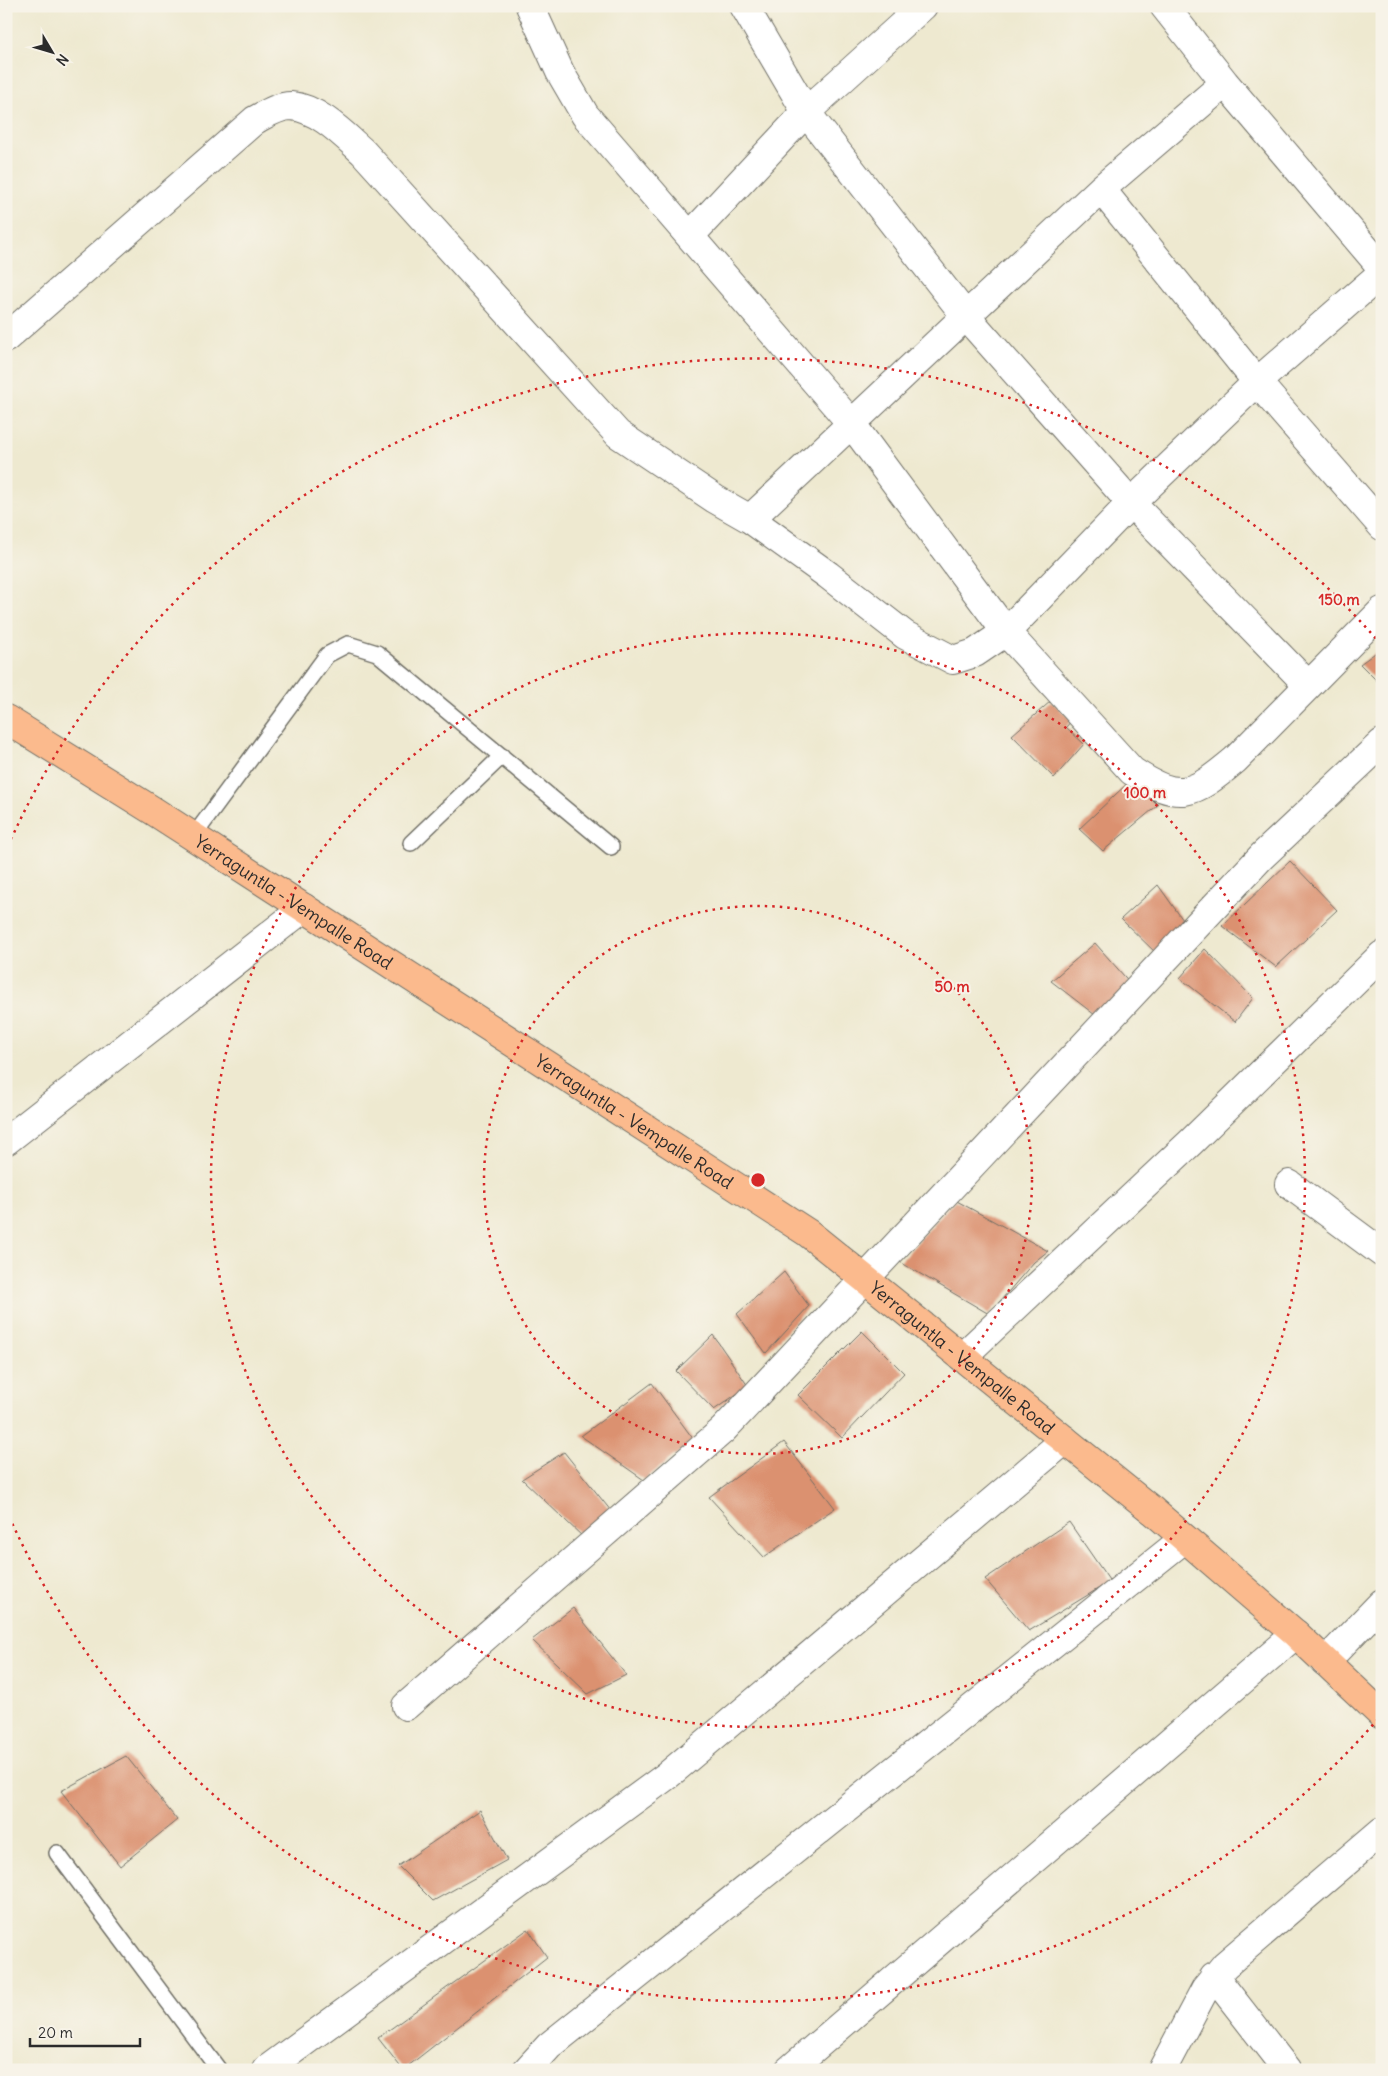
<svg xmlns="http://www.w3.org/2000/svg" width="1388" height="2076" viewBox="0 0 1388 2076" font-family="Delius,sans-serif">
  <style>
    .building { fill: #db9170 }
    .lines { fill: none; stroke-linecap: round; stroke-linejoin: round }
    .service-casing { stroke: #6f6e65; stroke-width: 18 }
    .minor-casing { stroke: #6f6e65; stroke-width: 30 }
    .trunk-casing { stroke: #6f6e65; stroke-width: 30 }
    .service { stroke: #fff; stroke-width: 15 }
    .minor { stroke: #fff; stroke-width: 28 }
    .trunk { stroke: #fbba8d; stroke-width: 28 }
    .ring { fill: none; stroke: #d62828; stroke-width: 2.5; stroke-dasharray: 2.5 5 }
    .labels { text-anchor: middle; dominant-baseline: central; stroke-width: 4; stroke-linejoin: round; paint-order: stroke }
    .street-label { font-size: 18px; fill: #2b2b2b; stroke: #f7f3e8 }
    .centre { fill: #d62828; stroke: #f7f3e8; stroke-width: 2.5 }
    .ring-label { font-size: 15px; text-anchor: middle; font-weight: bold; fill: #d62828; stroke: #f7f3e8; stroke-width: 4; stroke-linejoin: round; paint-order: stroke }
  </style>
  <rect width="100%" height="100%" fill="#f7f3e8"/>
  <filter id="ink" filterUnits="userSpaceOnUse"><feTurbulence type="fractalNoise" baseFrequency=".02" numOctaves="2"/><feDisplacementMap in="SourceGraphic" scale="10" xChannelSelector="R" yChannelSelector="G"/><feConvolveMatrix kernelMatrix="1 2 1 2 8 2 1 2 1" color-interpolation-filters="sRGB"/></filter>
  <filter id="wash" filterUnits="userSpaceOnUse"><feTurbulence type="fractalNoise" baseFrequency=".0096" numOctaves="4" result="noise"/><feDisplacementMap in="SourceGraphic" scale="20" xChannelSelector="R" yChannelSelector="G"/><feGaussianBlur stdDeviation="1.12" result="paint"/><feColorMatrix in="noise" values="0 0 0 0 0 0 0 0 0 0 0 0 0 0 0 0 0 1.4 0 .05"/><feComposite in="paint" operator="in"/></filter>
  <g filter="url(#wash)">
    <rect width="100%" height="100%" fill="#eee9d0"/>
    <g id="blocks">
      <path class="building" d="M1382 648V686L1360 664Z
        M1051 701 1072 720 1066 727 1084 744 1054 778 1012 735Z
        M1132 779 1158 805 1103 851 1079 829Z
        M1290 861 1337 910 1276 967 1222 926Z
        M1158 885 1188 927 1159 956 1121 919Z
        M1095 943 1132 985 1095 1015 1051 981Z
        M1205 949 1253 998 1235 1022 1180 978Z
        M955 1200 1048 1251 1034 1262 989 1314 900 1262Z
        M784 1272 809 1306 766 1353 737 1314Z
        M862 1331 904 1373 842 1438 798 1395Z
        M713 1335 748 1386 714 1410 676 1371Z
        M652 1383 694 1440 644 1480 581 1436Z
        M784 1442 835 1508 764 1557 709 1497Z
        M564 1452 619 1521 584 1538 522 1479Z
        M1069 1522 1109 1580 1114 1579 1029 1631 985 1579Z
        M573 1608 626 1675 588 1694 532 1640Z
        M126 1756 177 1820 120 1866 61 1791Z
        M480 1810 507 1860 433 1901 398 1866Z
        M528 1929 547 1957 403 2070 378 2038Z"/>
    </g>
  </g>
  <g filter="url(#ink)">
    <use href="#blocks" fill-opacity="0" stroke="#6f6e65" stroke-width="1"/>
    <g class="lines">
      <g class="service-casing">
        <path id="service" d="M193 837 327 655 348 644 377 653 611 847
          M411 843 502 756
          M57 1853 219 2070"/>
      </g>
      <g class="minor-casing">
        <path id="minor" d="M530 6 560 72 585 115 851 423 1006 632 1132 771C1180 803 1193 795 1235 760L1382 611
          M744 6 806 112 965 315 1131 503 1308 685
          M1164 6 1225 83 1382 268
          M1101 189 1257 382 1382 526
          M690 236 806 112 923 6
          M6 338 255 120C266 114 278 106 291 106 318 108 344 135 363 152L618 434 715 499 750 519 828 575 905 635 953 660 975 653 1006 632 1131 503 1257 382 1382 273
          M750 519 1101 189 1225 83
          M6 1141 304 908
          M1289 1184 1382 1253
          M962 1357 1191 1142 1382 955
          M1325 1662 1382 1603
          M406 1706 723 1430 1262 856 1382 743
          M1214 1976 1287 2070
          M266 2070 668 1775 1065 1440
          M527 2070 549 2046 1184 1539
          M789 2070 1296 1634
          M1162 2070 1205 1989 1225 1965 1382 1831"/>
      </g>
      <g class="trunk-casing">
        <g id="trunk">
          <path id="s1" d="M6 719 152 810 808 1233 1153 1511 1296 1634 1382 1715"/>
        </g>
      </g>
      <use href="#service" class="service"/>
      <use href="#minor" class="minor"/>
      <use href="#trunk" class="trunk"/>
    </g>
  </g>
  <g class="ring">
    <circle cx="758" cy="1180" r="274"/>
    <circle cx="758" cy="1180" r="547"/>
    <path d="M1378 1719A821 821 0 0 1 8 1514M8 846A821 821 0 0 1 1378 641"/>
  </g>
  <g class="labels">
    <g class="street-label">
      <text stroke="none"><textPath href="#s1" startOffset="341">Yerraguntla - Vempalle Road</textPath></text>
      <text stroke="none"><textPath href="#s1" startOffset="746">Yerraguntla - Vempalle Road</textPath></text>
      <text stroke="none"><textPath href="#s1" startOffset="1151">Yerraguntla - Vempalle Road</textPath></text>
    </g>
  </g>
  <circle cx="758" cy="1180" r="8" class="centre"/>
  <g class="ring-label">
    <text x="1339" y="605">150 m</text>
    <text x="1145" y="798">100 m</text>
    <text x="952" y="992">50 m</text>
  </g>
  <rect width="1388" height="2076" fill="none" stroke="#f7f3e8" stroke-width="25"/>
  <g transform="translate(52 52) rotate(128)" stroke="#f7f3e8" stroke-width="4" paint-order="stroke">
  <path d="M0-4L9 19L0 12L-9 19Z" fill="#2b2b2b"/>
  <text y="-8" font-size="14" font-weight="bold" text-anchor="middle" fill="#2b2b2b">N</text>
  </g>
  <path d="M30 2038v8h110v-8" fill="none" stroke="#2b2b2b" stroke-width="2.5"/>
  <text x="38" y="2038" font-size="15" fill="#2b2b2b" stroke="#f7f3e8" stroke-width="4" paint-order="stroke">20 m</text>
</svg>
